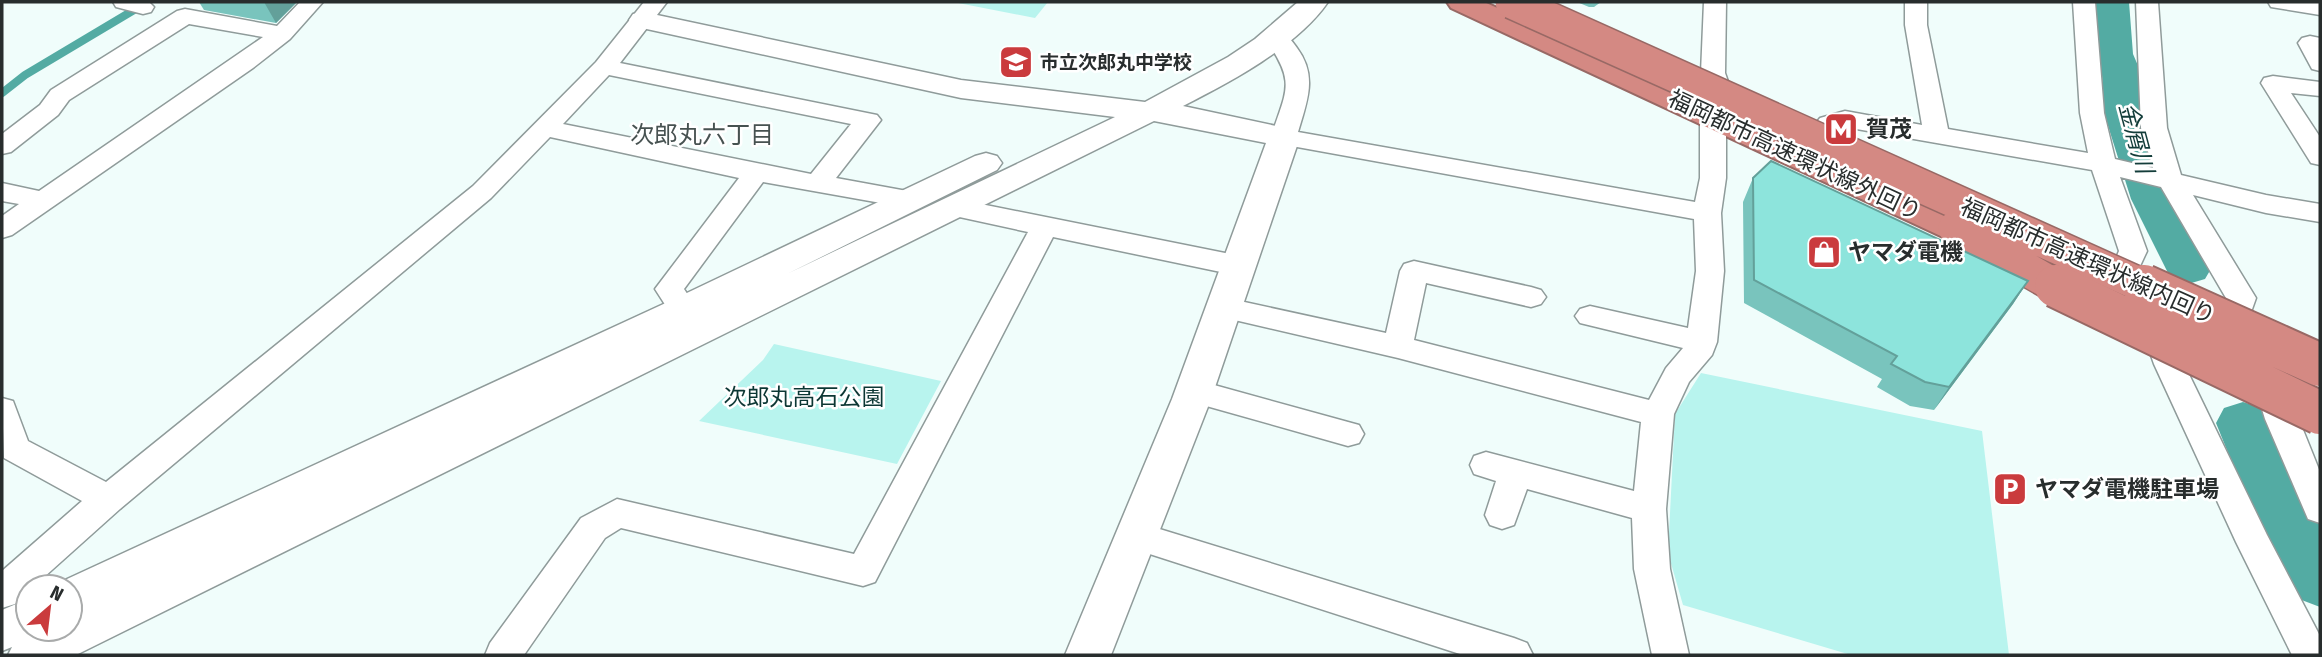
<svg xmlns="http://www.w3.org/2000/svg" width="2322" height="657" viewBox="0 0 2322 657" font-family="'Fira Sans Condensed','Noto Sans JP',sans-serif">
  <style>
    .green { fill: #b8f4ee }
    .water { fill: #53aba3 }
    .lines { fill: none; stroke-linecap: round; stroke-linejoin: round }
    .stream { stroke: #53aba3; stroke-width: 8 }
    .river { fill: #53aba3; fill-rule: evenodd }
    .minor-casing { stroke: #8f9b9a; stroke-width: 3 }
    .tertiary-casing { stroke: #8f9b9a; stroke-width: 3 }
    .motorway-casing { stroke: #986965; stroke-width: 4 }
    .minor { fill: #fff; fill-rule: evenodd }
    .tertiary { fill: #fff; fill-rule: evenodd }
    .motorway { fill: #d48983; fill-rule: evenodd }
    .motorway-bridge-far1-casing { stroke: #986965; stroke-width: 36; stroke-linecap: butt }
    .motorway-bridge-casing { stroke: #986965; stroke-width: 46; stroke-linecap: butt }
    .motorway-bridge-far1 { stroke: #d48983; stroke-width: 33 }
    .motorway-bridge { stroke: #d48983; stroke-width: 42 }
    .wall { fill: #79c4bd }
    .shaded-wall { fill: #63a09a }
    .building { fill: #8de4dc; stroke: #63a09a; stroke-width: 2 }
    .labels { text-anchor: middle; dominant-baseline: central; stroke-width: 5; stroke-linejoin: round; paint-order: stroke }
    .far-poi-label { font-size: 19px; font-weight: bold; fill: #282d2d; stroke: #fff; text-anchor: start }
    .poi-label { font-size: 23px; font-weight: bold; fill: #282d2d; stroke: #fff; text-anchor: start }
    .street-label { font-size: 23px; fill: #282d2d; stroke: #fff }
    .park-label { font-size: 23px; fill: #0c3734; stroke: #fff }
    .neighbourhood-label { font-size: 24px; fill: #475251; stroke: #fff }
    .water-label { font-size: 24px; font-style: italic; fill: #133d3a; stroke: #fff }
  </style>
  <rect width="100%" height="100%" fill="#f0fdfb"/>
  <path class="green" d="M953 2H1048L1035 18Z
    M774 344 941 381 897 464 699 421 763 360Z
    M1701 373 1982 431 2009 655H1851L1683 605 1668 553 1675 414Z"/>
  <path class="water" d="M2104 2H2116L2111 47 2103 24Z"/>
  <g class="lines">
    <path class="stream" d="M2 93 25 75 139 7"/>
    <path class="river" d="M2091 2H2129L2133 54 2142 75 2146 113 2177 199 2212 267 2205 279 2188 284 2171 279 2131 199 2104 113 2102 75 2093 54Z
      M2243 402 2262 408 2295 479 2320 525V607L2299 599 2241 485 2216 423 2224 408Z"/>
    <g class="minor-casing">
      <path id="minor" d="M113 2H149L154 7 151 12 143 14 116 7Z
        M300 2H323L290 39 253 68 12 235 2 238V216L19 204 2 201V183L39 191 263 37 189 24 69 100 58 115 11 152 2 154V134L40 105 51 90 177 11 185 9 277 26Z
        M644 2H667L620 63 877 115 881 120 836 178 918 193 922 199 918 205 909 208 763 182 684 289 698 310 693 317 683 320 673 317 655 289 739 178 550 137 491 198 120 509 33 587H28V592L15 604 2 608V571L82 501 4 458 2 398 13 401 28 441 106 482 473 186 596 62ZM609 75 851 124 811 174 563 124Z
        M1704 2H1726L1725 73 1731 90 1728 95 1719 97 1710 95 1701 73Z
        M1905 2H1927V25L1948 129 2088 153 2080 113 2073 2H2095L2104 113 2115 159 2153 168 2141 128 2136 2H2158L2167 128 2181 175 2266 195 2320 204V222L2266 213 2193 195 2256 298 2245 329 2235 333 2225 329 2220 322 2226 298 2161 187 2120 177 2147 251 2134 279 2124 282 2114 279 2110 272 2119 251 2092 170 1845 127C1828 131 1832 146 1810 141L1806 135 1820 118 1845 111 1922 125 1905 25Z
        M2268 2H2320V15L2271 7Z
        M1277 31C1287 33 1291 40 1297 48 1318 76 1307 101 1298 132L1695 202 1700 178V123L1704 118 1713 115 1722 118 1726 123V178L1721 213 1724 271 1717 342 1712 355 1689 382 1674 414 1666 509 1670 569 1689 655H1652L1634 569 1632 518 1527 489 1514 525 1502 529 1490 525 1485 515 1496 481 1474 474 1470 465 1474 456 1486 452 1634 491 1641 422 1398 358 1226 318 1216 315 1211 308 1216 301 1226 298 1386 333 1400 271 1404 264 1414 261 1531 287 1541 290 1546 297 1541 304 1531 307 1426 283 1414 340 1649 400 1666 368 1683 348 1580 323 1575 316 1580 309 1590 306 1688 328 1696 271 1694 219 1275 143 1271 137C1287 88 1296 83 1265 38L1269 33Z
        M2310 36 2320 38V71L2312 69 2298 43 2302 38Z
        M2273 76 2320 82V96L2291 93 2320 137V165L2311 163 2261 83 2264 78Z
        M951 198 1240 256 1250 259 1254 266 1250 273 1240 276 1053 237 875 582 863 586 621 528 605 538 524 655H485L490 643 581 518 617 499 854 554 1028 232 941 213 937 207 941 201Z
        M2156 316 2167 319 2184 364 2267 535 2320 636V655H2292L2236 542 2154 364 2141 327 2145 319Z
        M2268 368 2279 372 2283 380 2320 472V523L2308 519 2265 419 2253 380 2257 372Z
        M1196 380 1348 422 1359 425 1364 434 1359 443 1348 446 1185 400 1180 392 1185 384Z
        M1140 523 1514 638 1527 643 1533 655H1463L1128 547 1123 537 1128 527Z"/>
    </g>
    <g class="tertiary-casing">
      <path id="tertiary" d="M1298 2H1328C1297 47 1230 82 1183 106L1295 130 1300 137 1211 399 1111 655H1065L1172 399 1266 143 1154 121 76 655H8L12 647 2 651V610L28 599V629H70V587L54 585 670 301 975 156 986 153 997 156 1002 163 997 170 789 273 1115 117 961 98 633 26 629 20 633 14 643 12 961 80 1145 102 1228 57 1255 39Z"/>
    </g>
    <g class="motorway-casing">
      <path id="motorway" d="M1447 2H1484L2001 234 2006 243 2001 252 1988 255 1975 252 1451 8Z"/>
    </g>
    <use href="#minor" class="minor"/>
    <use href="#tertiary" class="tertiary"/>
    <use href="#motorway" class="motorway"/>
    <g class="motorway-bridge-far1-casing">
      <path id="motorway-bridge-far1" d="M1512 2 2148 288
        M1955 228 2059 288"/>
    </g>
    <g class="motorway-bridge-casing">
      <path id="motorway-bridge" d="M2056 286 2320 413
        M2144 286 2320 365"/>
    </g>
    <use href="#motorway-bridge-far1" class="motorway-bridge-far1"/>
    <use href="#motorway-bridge" class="motorway-bridge"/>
  </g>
  <path class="wall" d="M199 2H295L296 3 276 23 204 10Z
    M1577 2H1601L1594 7H1589Z
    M1753 178 2028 281 2013 304 1934 410 1910 406 1877 387 1882 379 1744 303 1743 202Z"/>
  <path class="shaded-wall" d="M264 2H295L296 3 276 23Z
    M2028 281 2013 304 1934 410 1949 387Z"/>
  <path class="building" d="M1771 161 2028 281 1949 387 1925 382 1891 364 1897 356 1754 280 1753 178Z"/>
  <defs>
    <g id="school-square" transform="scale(1.75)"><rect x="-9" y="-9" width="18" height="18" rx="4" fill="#ca3b3d" stroke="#fff"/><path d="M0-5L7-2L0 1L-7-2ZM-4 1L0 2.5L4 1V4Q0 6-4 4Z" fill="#fff"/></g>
    <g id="metro-square" transform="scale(1.75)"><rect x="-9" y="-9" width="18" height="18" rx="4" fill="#ca3b3d" stroke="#fff"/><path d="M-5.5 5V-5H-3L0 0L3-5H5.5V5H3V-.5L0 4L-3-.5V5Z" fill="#fff"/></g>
    <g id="shop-square" transform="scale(1.75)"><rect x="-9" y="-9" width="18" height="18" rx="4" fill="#ca3b3d" stroke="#fff"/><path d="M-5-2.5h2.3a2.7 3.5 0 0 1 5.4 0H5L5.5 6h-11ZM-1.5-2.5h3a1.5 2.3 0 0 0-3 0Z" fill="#fff"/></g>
    <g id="parking-square" transform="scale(1.75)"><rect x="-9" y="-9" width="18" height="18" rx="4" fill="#ca3b3d" stroke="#fff"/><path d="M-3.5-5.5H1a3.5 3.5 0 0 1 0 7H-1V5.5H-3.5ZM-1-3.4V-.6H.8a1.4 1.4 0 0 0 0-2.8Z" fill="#fff"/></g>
  </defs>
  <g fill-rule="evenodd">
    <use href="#school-square" x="1016" y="62"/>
    <use href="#metro-square" x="1841" y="129"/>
    <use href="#shop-square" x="1824" y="252"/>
    <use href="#parking-square" x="2010" y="489"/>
  </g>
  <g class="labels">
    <g class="far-poi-label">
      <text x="1040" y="62">市立次郎丸中学校</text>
    </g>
    <g class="poi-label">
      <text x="1866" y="129">賀茂</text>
      <text x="1848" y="252">ヤマダ電機</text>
      <text x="2035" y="489">ヤマダ電機駐車場</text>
    </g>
    <g class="street-label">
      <text transform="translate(1795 155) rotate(25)">福岡都市高速環状線外回り</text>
      <text transform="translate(2088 261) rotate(24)">福岡都市高速環状線内回り</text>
    </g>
    <g class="park-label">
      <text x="804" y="397">次郎丸高石公園</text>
    </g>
    <g class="neighbourhood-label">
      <text x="702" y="135">次郎丸六丁目</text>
    </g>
    <g class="water-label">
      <text transform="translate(2136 138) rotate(75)">金屑川</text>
    </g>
  </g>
  <rect width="2322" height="657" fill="none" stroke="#282d2d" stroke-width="7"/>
  <g transform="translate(49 608) rotate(28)"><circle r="33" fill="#ffffff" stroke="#a9abab" stroke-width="2"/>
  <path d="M0-5L12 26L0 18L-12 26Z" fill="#ca3b3d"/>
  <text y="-10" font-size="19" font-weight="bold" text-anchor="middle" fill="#282d2d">N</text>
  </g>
</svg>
